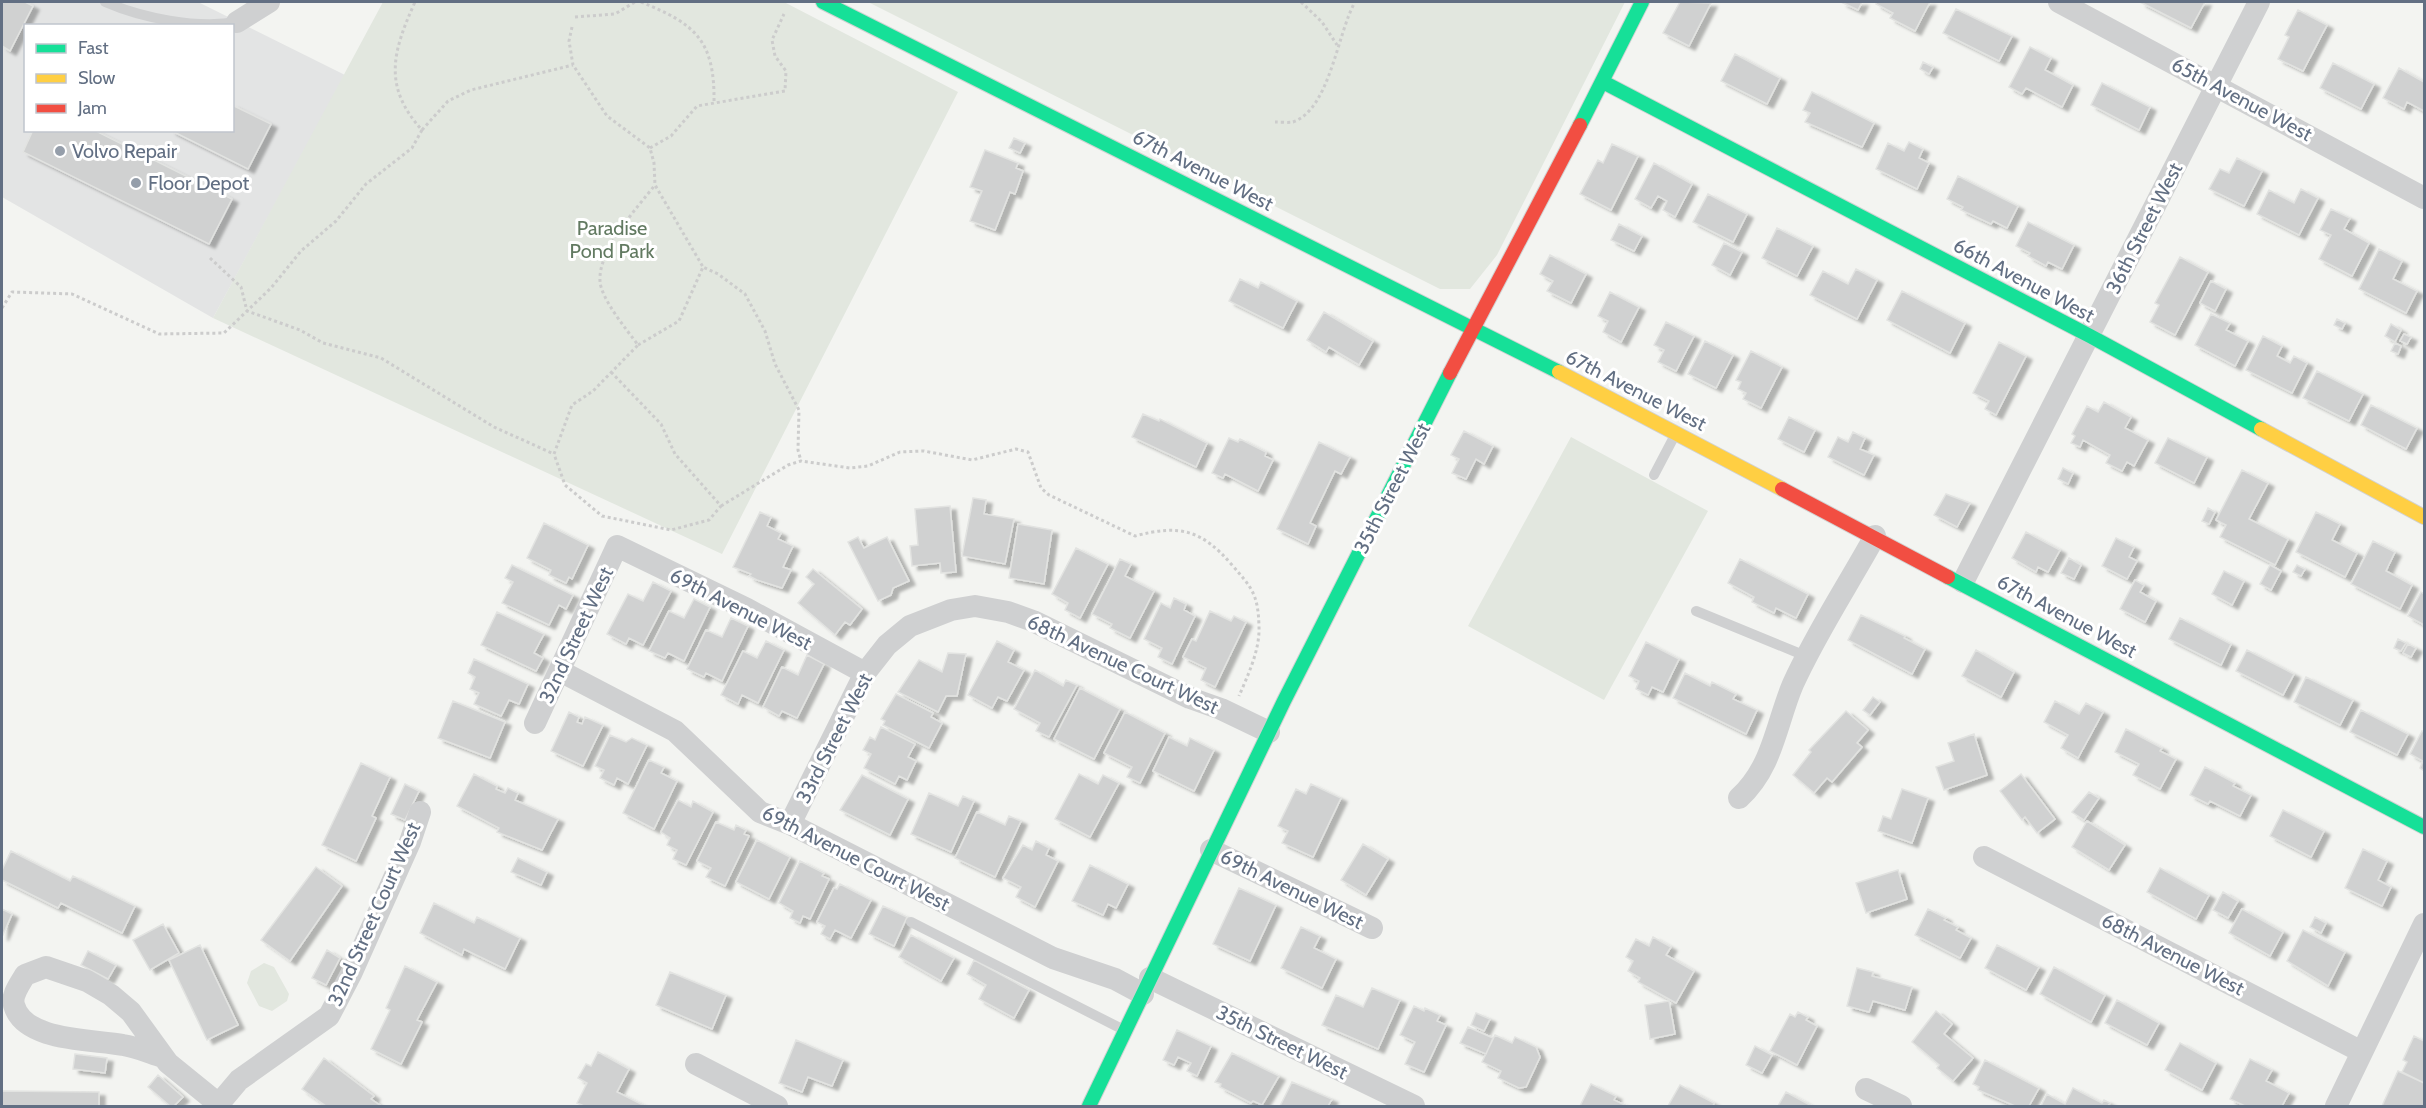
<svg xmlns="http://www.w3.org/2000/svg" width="2426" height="1108" viewBox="0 0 2426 1108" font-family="Cabin,sans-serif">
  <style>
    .built { fill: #e3e4e4; fill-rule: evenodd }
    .green { fill: #e2e7df }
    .building { fill: #d0d1d1; stroke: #e2e3e1; stroke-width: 1.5; filter: url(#shadow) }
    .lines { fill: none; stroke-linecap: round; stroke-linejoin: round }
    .fast-casing { stroke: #d1d2d2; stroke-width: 16 }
    .slow-casing { stroke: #d1d2d2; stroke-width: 16 }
    .jam-casing { stroke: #d1d2d2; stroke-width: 16 }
    .path { stroke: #ccc; stroke-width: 3; stroke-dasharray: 3 3; stroke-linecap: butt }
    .lane { stroke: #cfd0d1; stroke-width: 10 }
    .street { stroke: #cfd0d1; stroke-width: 22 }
    .fast { stroke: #16e098; stroke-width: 14 }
    .slow { stroke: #ffcf43; stroke-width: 14 }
    .jam { stroke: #f24e42; stroke-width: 14 }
    .poi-dot { fill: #959eaa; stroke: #fff; stroke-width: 2 }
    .labels { text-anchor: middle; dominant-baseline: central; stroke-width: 6; stroke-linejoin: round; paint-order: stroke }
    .street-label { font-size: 20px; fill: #626f83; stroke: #fff }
    .poi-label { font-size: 20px; fill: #626f83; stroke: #fff; text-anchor: start }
    .park-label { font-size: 20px; fill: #627a61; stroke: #fff }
  </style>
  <defs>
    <filter id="shadow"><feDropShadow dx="6" dy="4" stdDeviation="1.5" flood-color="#0004"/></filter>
  </defs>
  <rect width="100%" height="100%" fill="#f3f4f1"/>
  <path class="built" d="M2 2H198L345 75 213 318 2 197ZM26 26H232V130H26Z"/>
  <path class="green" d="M383 2H784L958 92 722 554 213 318Z
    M868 2H1625L1497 255 1470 289H1440Z
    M1571 437 1708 511 1604 700 1468 626Z
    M264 963 274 967 289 994 287 1001 272 1011 259 1006 247 983 251 971Z"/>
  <path class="building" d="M2 2H25L33 6 10 51 2 46Z
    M1680 2 1711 3 1689 46 1663 33Z
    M1841 2H1862L1858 10Z
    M1877 2H1930L1915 31 1890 18 1893 13 1876 4Z
    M2140 2H2205L2191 28Z
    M1956 9 2012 36 1999 61 1943 33Z
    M2298 10 2327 25 2303 71 2278 59 2289 37 2285 35Z
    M2030 47 2051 58 2045 70 2073 85 2062 107 2026 88 2022 94 2009 87Z
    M1735 54 1780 78 1767 104 1721 81Z
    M1923 62 1933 67 1929 74 1920 69Z
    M2333 63 2374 84 2361 109 2320 88Z
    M2399 68 2424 82V111L2407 102 2404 109 2383 98Z
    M2102 83 2150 107 2139 130 2091 105Z
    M1812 92 1874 123 1862 147 1805 122 1810 113 1803 110Z
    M232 105 271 124 248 169 170 130H232Z
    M33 130H94L232 199 209 244 23 152Z
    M1014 138 1025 143 1020 153 1009 148Z
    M1909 142 1923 149 1919 158 1929 163 1917 189 1876 169 1888 143 1904 151Z
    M1612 144 1638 156 1611 210 1580 194 1598 160 1603 163Z
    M985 150 1018 163 1016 168 1023 171 1015 194 1010 192 995 230 970 221 982 191 970 187Z
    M2237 158 2262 171 2244 206 2209 189 2220 169 2229 173Z
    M1654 163 1692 184 1675 217 1663 210 1667 201 1658 196 1651 208 1635 199Z
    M1958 176 2018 206 2007 228 1993 221 1991 224 1961 210 1963 207 1947 199Z
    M2301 189 2318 198 2299 235 2257 214 2269 190 2294 203Z
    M1708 194 1747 214 1733 242 1693 222Z
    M2331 209 2350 218 2344 229 2369 243 2352 276 2319 259 2331 235 2320 230Z
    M2028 222 2074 245 2062 269 2048 262 2046 266 2028 256 2030 253 2016 246Z
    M1619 224 1642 236 1634 251 1611 240Z
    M1777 228 1813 246 1797 276 1762 258Z
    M1724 243 1742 252 1730 275 1712 265Z
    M2379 249 2402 261 2393 279 2417 291 2406 313 2359 289Z
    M1550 255 1586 274 1571 303 1547 291 1553 281 1540 274Z
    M2180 257 2208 272 2175 335 2150 322 2159 305 2155 303Z
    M1856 269 1877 280 1857 319 1810 295 1823 271 1848 284Z
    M1240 279 1258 288 1261 282 1297 301 1283 328 1229 301Z
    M2211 281 2226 289 2215 311 2200 303Z
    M1902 291 1965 323 1950 353 1887 320Z
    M1610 292 1639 307 1621 342 1603 332 1608 321 1598 316Z
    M1324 312 1373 341 1359 365 1329 347 1326 352 1307 340Z
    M2211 314 2230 323 2226 330 2248 341 2235 366 2195 345Z
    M2337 319 2345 323 2342 329 2334 325Z
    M1666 322 1694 336 1676 371 1658 362 1664 350 1654 345Z
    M2391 324 2401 330 2395 342 2385 336Z
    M2404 334 2411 337 2407 344 2400 341Z
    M2263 336 2282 346 2277 356 2290 363 2294 356 2307 363 2292 393 2246 370Z
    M1705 341 1733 355 1716 388 1688 374Z
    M1999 342 2026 356 1996 415 1985 409 1989 401 1973 393Z
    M2395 343 2401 346 2398 354 2391 351Z
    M1751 351 1782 367 1761 408 1743 399 1746 393 1738 389 1741 382 1736 380Z
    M2317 371 2363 394 2349 421 2303 398Z
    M2104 402 2131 417 2125 428 2148 440 2134 466 2127 462 2122 471 2106 463 2110 455 2083 440 2080 447 2071 443 2075 436 2072 434 2087 406 2098 412Z
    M2371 405 2417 428 2406 449 2361 425Z
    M1143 414 1159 421 1160 419 1207 443 1196 467 1132 437Z
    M1789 417 1815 430 1804 452 1778 439Z
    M1464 431 1493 446 1484 464 1476 459 1466 479 1452 473 1459 459 1451 455Z
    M1853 432 1865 438 1860 449 1874 455 1864 475 1828 457 1838 437 1848 442Z
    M1229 438 1238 442 1240 439 1266 452 1265 456 1273 460 1258 491 1225 474 1223 478 1212 473Z
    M2168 438 2207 457 2194 483 2155 463Z
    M1319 442 1350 457 1341 474 1335 471 1310 523 1316 526 1308 544 1277 529Z
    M2063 468 2073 473 2068 484 2058 479Z
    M2242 470 2268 483 2249 519 2288 539 2275 565 2220 537 2226 525 2216 520Z
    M1946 494 1970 503 1957 527 1934 515Z
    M973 498 986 500 984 514 1014 519 1005 564 962 556Z
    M950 506 956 572 941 573 940 563 912 566 910 546 918 545 915 509Z
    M2208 508 2215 512 2209 524 2202 521Z
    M760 512 771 517 767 526 781 533 778 539 793 546 783 567 791 570 782 588 757 580 749 576 751 574 733 567Z
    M2316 512 2340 524 2332 540 2357 553 2345 577 2296 552Z
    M544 523 588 545 572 579 569 577 566 583 549 575 551 570 527 558Z
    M1018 524 1052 530 1044 584 1009 578Z
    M2026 532 2060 550 2048 572 2038 567 2036 572 2012 558Z
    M858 537 864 548 887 537 909 581 893 588 891 595 878 601 848 542Z
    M2116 538 2134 547 2129 557 2137 561 2127 579 2102 566Z
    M2373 541 2395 552 2386 571 2412 585 2400 609 2351 584Z
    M1076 548 1108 564 1080 618 1065 610 1068 603 1052 594Z
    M2069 558 2081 565 2074 579 2061 573Z
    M1120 559 1131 564 1125 576 1154 591 1130 638 1110 628 1112 624 1092 614Z
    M1740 559 1808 594 1796 618 1776 608 1774 613 1752 602 1754 597 1728 583Z
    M512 565 573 595 566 609 559 605 549 625 502 603 513 582 505 578Z
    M2270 565 2281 571 2271 590 2260 584Z
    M2297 565 2305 569 2301 576 2293 572Z
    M813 569 862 609 850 625 845 622 835 635 798 603 814 584 806 577Z
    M2224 571 2244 581 2232 605 2212 594Z
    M2135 580 2144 585 2140 592 2156 601 2145 622 2120 609Z
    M653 582 671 591 643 645 629 638 626 644 607 634 628 594 643 601Z
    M2421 592 2424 594V625L2408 616Z
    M1174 598 1186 604 1184 610 1195 616 1172 664 1158 657 1162 648 1144 639 1161 603 1170 608Z
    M694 599 710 607 684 661 668 653 665 658 649 651 669 611 684 618Z
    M1210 611 1231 621 1234 616 1246 622 1215 687 1201 680 1206 668 1183 657 1192 639 1196 641Z
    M497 612 544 634 534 653 543 658 536 671 481 645Z
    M1861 615 1905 636 1904 638 1925 649 1912 674 1848 640Z
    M731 618 748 626 722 681 706 673 704 677 687 669 706 630 722 637Z
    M2180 618 2231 644 2221 665 2169 639Z
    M2398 639 2406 643 2401 651 2394 648Z
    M766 641 784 650 758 703 742 695 738 704 721 695 743 651 757 658Z
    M997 641 1014 650 1008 662 1024 670 1007 701 998 697 992 708 968 695Z
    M1646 642 1679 659 1663 692 1652 687 1648 695 1636 689 1639 681 1629 676Z
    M2408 644 2416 648 2411 657 2403 653Z
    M1976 650 2014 672 2001 697 1962 676Z
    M2247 650 2294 674 2283 695 2236 671Z
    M948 653 966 654 957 696H946L938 712 898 692 919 660 942 672Z
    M807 655 824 664 797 718 782 711 779 716 763 707 782 667 798 675Z
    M474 659 528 684 519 704 509 700 501 716 474 704 479 693 470 689 475 677 468 673Z
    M1035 670 1063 686 1066 680 1077 685 1049 737 1036 731 1040 723 1014 709Z
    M1685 673 1710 686 1712 682 1736 694 1733 699 1757 710 1746 734 1673 698Z
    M2306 677 2353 700 2340 725 2294 702Z
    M1080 688 1120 709 1094 759 1054 739Z
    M896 694 933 713 931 717 942 723 929 748 883 725 885 721 881 719Z
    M1873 697 1880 702 1870 715 1863 710Z
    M453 701 505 722 490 758 438 738Z
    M2055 701 2079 714 2086 703 2103 712 2078 758 2061 748 2068 735 2044 722Z
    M2361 710 2408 734 2397 755 2350 732Z
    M1846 711 1868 730 1857 743 1862 747 1832 782 1827 778 1814 793 1793 775 1811 752 1809 750Z
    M569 712 579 717 577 722 582 724 585 717 603 725 583 766 551 751Z
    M1125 712 1165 733 1140 783 1127 777 1132 767 1104 753Z
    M881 727 915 744 908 757 916 761 907 780 899 776 895 784 864 768 871 754 863 750 870 737 875 740Z
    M2126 729 2162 748 2160 751 2176 759 2160 789 2133 775 2139 764 2115 752Z
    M2422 731 2424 732V771L2420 768 2423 761 2410 754Z
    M1974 734 1987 775 1944 790 1936 767 1954 761 1948 743Z
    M610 735 626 742 632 738 647 745 628 784 617 778 614 785 600 778 604 770 595 766Z
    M1169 737 1187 746 1190 738 1214 750 1194 791 1153 771Z
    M649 760 664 767 661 773 677 781 654 829 623 813Z
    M361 763 390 777 372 816 376 818 356 861 322 845Z
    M2205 767 2235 783 2233 786 2251 795 2240 816 2210 801 2208 804 2190 795Z
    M474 774 497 786 496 789 505 793 508 788 518 793 515 800 558 819 542 850 497 832 499 828 457 806Z
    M1079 774 1098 784 1103 775 1119 783 1090 837 1055 819Z
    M2021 774 2055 819 2037 833 2025 817 2022 820 2000 791Z
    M862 775 908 799 890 835 840 810Z
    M405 784 419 791 405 820 391 814Z
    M1311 784 1341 798 1313 857 1282 843 1288 831 1278 826 1296 789 1306 794Z
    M1902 789 1928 798 1912 843 1878 831 1883 816 1891 819Z
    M2089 792 2099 798 2084 820 2072 812Z
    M929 793 958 806 963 796 974 801 951 852 911 834Z
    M678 800 691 807 693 801 713 812 686 865 673 859 677 850 667 845 670 838 661 832Z
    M2283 810 2324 831 2311 857 2270 836Z
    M977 812 1005 825 1009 816 1021 821 995 877 955 858Z
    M2087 821 2125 845 2109 870 2072 847Z
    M716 822 734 830 736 825 746 830 744 834 749 836 725 886 706 877 711 868 697 861Z
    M757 840 790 857 769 899 736 882Z
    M1036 841 1049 848 1046 855 1058 861 1035 907 1016 897 1021 887 1003 878 1023 845 1032 850Z
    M1363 844 1388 859 1366 895 1341 880Z
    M2363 849 2387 861 2378 880 2391 887 2382 906 2345 888Z
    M11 851 70 881 73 876 135 906 122 933 61 903 58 908 2 880V870Z
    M518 858 547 872 541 885 511 872Z
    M800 861 824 873 822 876 829 879 810 919 803 916 800 923 790 918 793 911 779 903Z
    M1090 865 1128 884 1116 908 1108 904 1103 915 1072 901Z
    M316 867 342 886 290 961 261 940Z
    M2160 868 2209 895 2196 919 2147 892Z
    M1898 870 1907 899 1866 913 1856 883Z
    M840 884 871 900 851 938 835 930 830 939 821 934 825 926 817 922 834 888 837 889Z
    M1239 888 1276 905 1250 961 1213 944Z
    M2223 892 2238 901 2228 918 2213 910Z
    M434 903 474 923 477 917 520 938 505 969 464 949 462 955 420 933Z
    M883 906 907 917 894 946 869 934Z
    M2 909 12 914 2 937Z
    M1928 909 1946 918 1944 920 1958 927 1956 930 1971 938 1960 958 1915 935Z
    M2242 909 2283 932 2270 956 2229 933Z
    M2315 917 2326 923 2321 933 2310 927Z
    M163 924 179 953 150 970 133 940Z
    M1301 927 1320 936 1314 948 1336 959 1322 988 1281 968Z
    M2303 930 2345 952 2328 986 2287 961Z
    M911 935 954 958 941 981 899 957Z
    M1653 937 1671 947 1666 955 1694 971 1676 1003 1638 982 1640 978 1628 971 1633 961 1626 957 1636 939 1649 946Z
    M200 945 238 1025 207 1040 169 960Z
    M1997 945 2039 967 2026 990 1985 968Z
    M327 950 340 958 326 985 312 978Z
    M88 951 116 965 108 979 81 965Z
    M974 960 1029 990 1014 1018 979 999 986 985 967 974Z
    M405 966 437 982 417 1020 422 1022 401 1064 371 1049 390 1010 386 1008Z
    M2054 967 2105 995 2091 1022 2040 994Z
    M1857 968 1873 972 1872 976 1912 987 1905 1010 1873 1001 1869 1012 1847 1006Z
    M670 972 726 995 712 1029 656 1005Z
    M1372 988 1400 1000 1378 1049 1322 1025 1336 995 1363 1007Z
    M2117 1000 2159 1023 2147 1045 2105 1023Z
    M1669 1001 1675 1034 1650 1039 1645 1005Z
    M1414 1006 1424 1011 1425 1008 1440 1015 1437 1021 1446 1025 1424 1072 1405 1064 1415 1042 1400 1035Z
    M1936 1011 1952 1024 1944 1034 1973 1058 1953 1081 1937 1068 1939 1065 1912 1042Z
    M1798 1012 1808 1017 1806 1020 1817 1026 1797 1065 1770 1051 1790 1014 1795 1017Z
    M1476 1013 1490 1019 1484 1031 1471 1025Z
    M1468 1027 1493 1038 1486 1054 1460 1043Z
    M1177 1030 1211 1046 1197 1076 1187 1071 1191 1063 1178 1057 1174 1065 1163 1060Z
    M1495 1035 1512 1043 1515 1037 1536 1047 1540 1057 1526 1087 1519 1088 1498 1078 1501 1071 1482 1062Z
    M2414 1036 2424 1041V1083L2402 1072 2407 1062 2403 1060Z
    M796 1040 843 1060 832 1086 808 1077 802 1092 779 1083Z
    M2180 1043 2216 1063 2202 1090 2165 1070Z
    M1755 1046 1772 1055 1762 1073 1746 1065Z
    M598 1052 629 1069 617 1092 645 1106H584L577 1103 587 1083 578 1078 586 1064 591 1066Z
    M1232 1053 1279 1076 1262 1105 1253 1101 1251 1103 1220 1087 1221 1084 1215 1082Z
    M75 1054 107 1058 105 1073 73 1069Z
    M324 1058 374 1096 371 1099 381 1106H326L302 1089Z
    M2250 1059 2272 1070 2266 1081 2289 1093 2282 1106H2245L2230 1099Z
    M1985 1060 2039 1088 2029 1106H2015L1978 1090 1979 1087 1973 1084Z
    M2398 1071 2424 1083V1106H2382Z
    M158 1075 183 1097 174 1106H170L148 1087Z
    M1292 1082 1332 1099 1328 1106H1280Z
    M1591 1084 1616 1096 1614 1100 1627 1106H1580Z
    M1680 1085 1714 1103 1713 1106H1668Z
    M2073 1088 2102 1103 2104 1100 2110 1103 2108 1106H2041L2047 1094 2065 1104Z
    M2 1091 99 1092V1106H2Z
    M1786 1092 1810 1105 1809 1106H1778Z"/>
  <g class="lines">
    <g class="fast-casing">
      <path id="fast" d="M823 2 1559 372
        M1603 82 2090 336 2261 429
        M1580 125 1642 2
        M1948 577 2424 827
        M1089 1106 1284 701 1450 373"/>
    </g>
    <g class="slow-casing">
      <path id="slow" d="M1559 372 1782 489
        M2261 429 2424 517"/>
    </g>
    <g class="jam-casing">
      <path id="jam" d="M1450 373 1580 125
        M1782 489 1948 577"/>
    </g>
    <path class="path" d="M641 2C696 24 715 41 714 103
      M1301 2 1322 22 1337 45
      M575 17 615 14 635 2
      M572 27 569 41 573 65 607 116 650 148 654 163 655 185 703 267
      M1275 122C1280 122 1288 123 1293 122 1330 109 1337 34 1355 2
      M422 130 448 101 471 90 573 65
      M650 148 671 136 697 106 785 91 786 71 775 56 772 40 784 14
      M210 258 241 287 247 311 300 330 323 343 381 358 494 427 554 454
      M2 308 12 292 72 294 159 334 224 333 271 288 301 251 336 221 366 184 412 148 422 130C382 86 393 51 415 2
      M638 345 679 321 703 267 718 274 745 294 765 331 775 364 799 410 798 450 801 461
      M611 372 661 424 675 454 721 506 709 520 671 530 602 516 565 485 554 454 572 405 593 391 638 345C627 330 601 299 600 281 598 250 637 208 655 185
      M721 506 788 465 801 461 850 468 868 466 900 452 924 451 972 460 1016 449 1028 452 1041 488 1049 495 1135 536C1180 524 1202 530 1232 565 1252 588 1258 594 1259 626 1260 650 1248 675 1239 696"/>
    <path class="lane" d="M105 2C142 18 196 29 237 22
      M1654 475 1675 435
      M1696 611 1808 657
      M911 922 1122 1029"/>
    <path class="street" d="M2059 2 2424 198
      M237 22 269 2
      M1963 582 2259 2
      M560 671 675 731 760 812 790 824 1053 958 1115 979 1143 994
      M535 723 617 546 747 609 865 673
      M1739 798C1773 767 1776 724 1793 684 1816 633 1848 585 1875 536
      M790 824 865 673 887 645 910 626 951 610 975 606 1008 612 1033 621 1190 698 1221 709 1269 732
      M1211 850 1372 928
      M1984 857 2362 1052
      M1150 978 1414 1106
      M163 1057C150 1053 136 1047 123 1045 93 1039 24 1042 14 1005 11 995 20 984 25 975L46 967 87 981 111 995 131 1012 168 1063 221 1106
      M696 1064 777 1106
      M1866 1089 1901 1106
      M217 1106 239 1080 329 1016 351 974 410 842 420 812
      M2336 1106 2424 924"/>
    <use href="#fast" class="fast"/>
    <use href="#slow" class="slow"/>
    <use href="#jam" class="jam"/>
  </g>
  <g class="poi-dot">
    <circle cx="60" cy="151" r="6"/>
    <circle cx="136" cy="183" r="6"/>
  </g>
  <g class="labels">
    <g class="street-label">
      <text transform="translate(2242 99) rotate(28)">65th Avenue West</text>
      <text transform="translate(1203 170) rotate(27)">67th Avenue West</text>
      <text transform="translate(2144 228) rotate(-63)">36th Street West</text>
      <text transform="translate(2024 280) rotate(28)">66th Avenue West</text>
      <text transform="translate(1636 390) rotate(27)">67th Avenue West</text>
      <text transform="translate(1392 488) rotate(-63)">35th Street West</text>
      <text transform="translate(741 609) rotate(27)">69th Avenue West</text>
      <text transform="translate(2067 616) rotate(28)">67th Avenue West</text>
      <text transform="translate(576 635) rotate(-65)">32nd Street West</text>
      <text transform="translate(1123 664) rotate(25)">68th Avenue Court West</text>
      <text transform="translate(834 738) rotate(-63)">33rd Street West</text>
      <text transform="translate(856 858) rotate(27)">69th Avenue Court West</text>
      <text transform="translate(1292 889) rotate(26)">69th Avenue West</text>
      <text transform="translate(374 914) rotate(-66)">32nd Street Court West</text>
      <text transform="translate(2173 954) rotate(27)">68th Avenue West</text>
      <text transform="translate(1282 1042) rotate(26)">35th Street West</text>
    </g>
    <g class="poi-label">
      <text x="72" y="151">Volvo Repair</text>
      <text x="148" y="183">Floor Depot</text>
    </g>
    <g class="park-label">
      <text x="612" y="228">Paradise<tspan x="612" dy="23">Pond Park</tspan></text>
    </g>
  </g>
  <rect width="2426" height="1108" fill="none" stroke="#626f83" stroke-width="6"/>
  <rect x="24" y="24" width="210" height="108" fill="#ffffff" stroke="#c0c5cd" stroke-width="1.5"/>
  <rect x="36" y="44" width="30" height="9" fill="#16e098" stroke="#c0c5cd" stroke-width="1.5"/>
  <text x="78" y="54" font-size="18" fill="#626f83">Fast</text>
  <rect x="36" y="74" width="30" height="9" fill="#ffcf43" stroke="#c0c5cd" stroke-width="1.5"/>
  <text x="78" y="84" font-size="18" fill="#626f83">Slow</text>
  <rect x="36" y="104" width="30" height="9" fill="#f24e42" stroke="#c0c5cd" stroke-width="1.5"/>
  <text x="78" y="114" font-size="18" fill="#626f83">Jam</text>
</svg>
